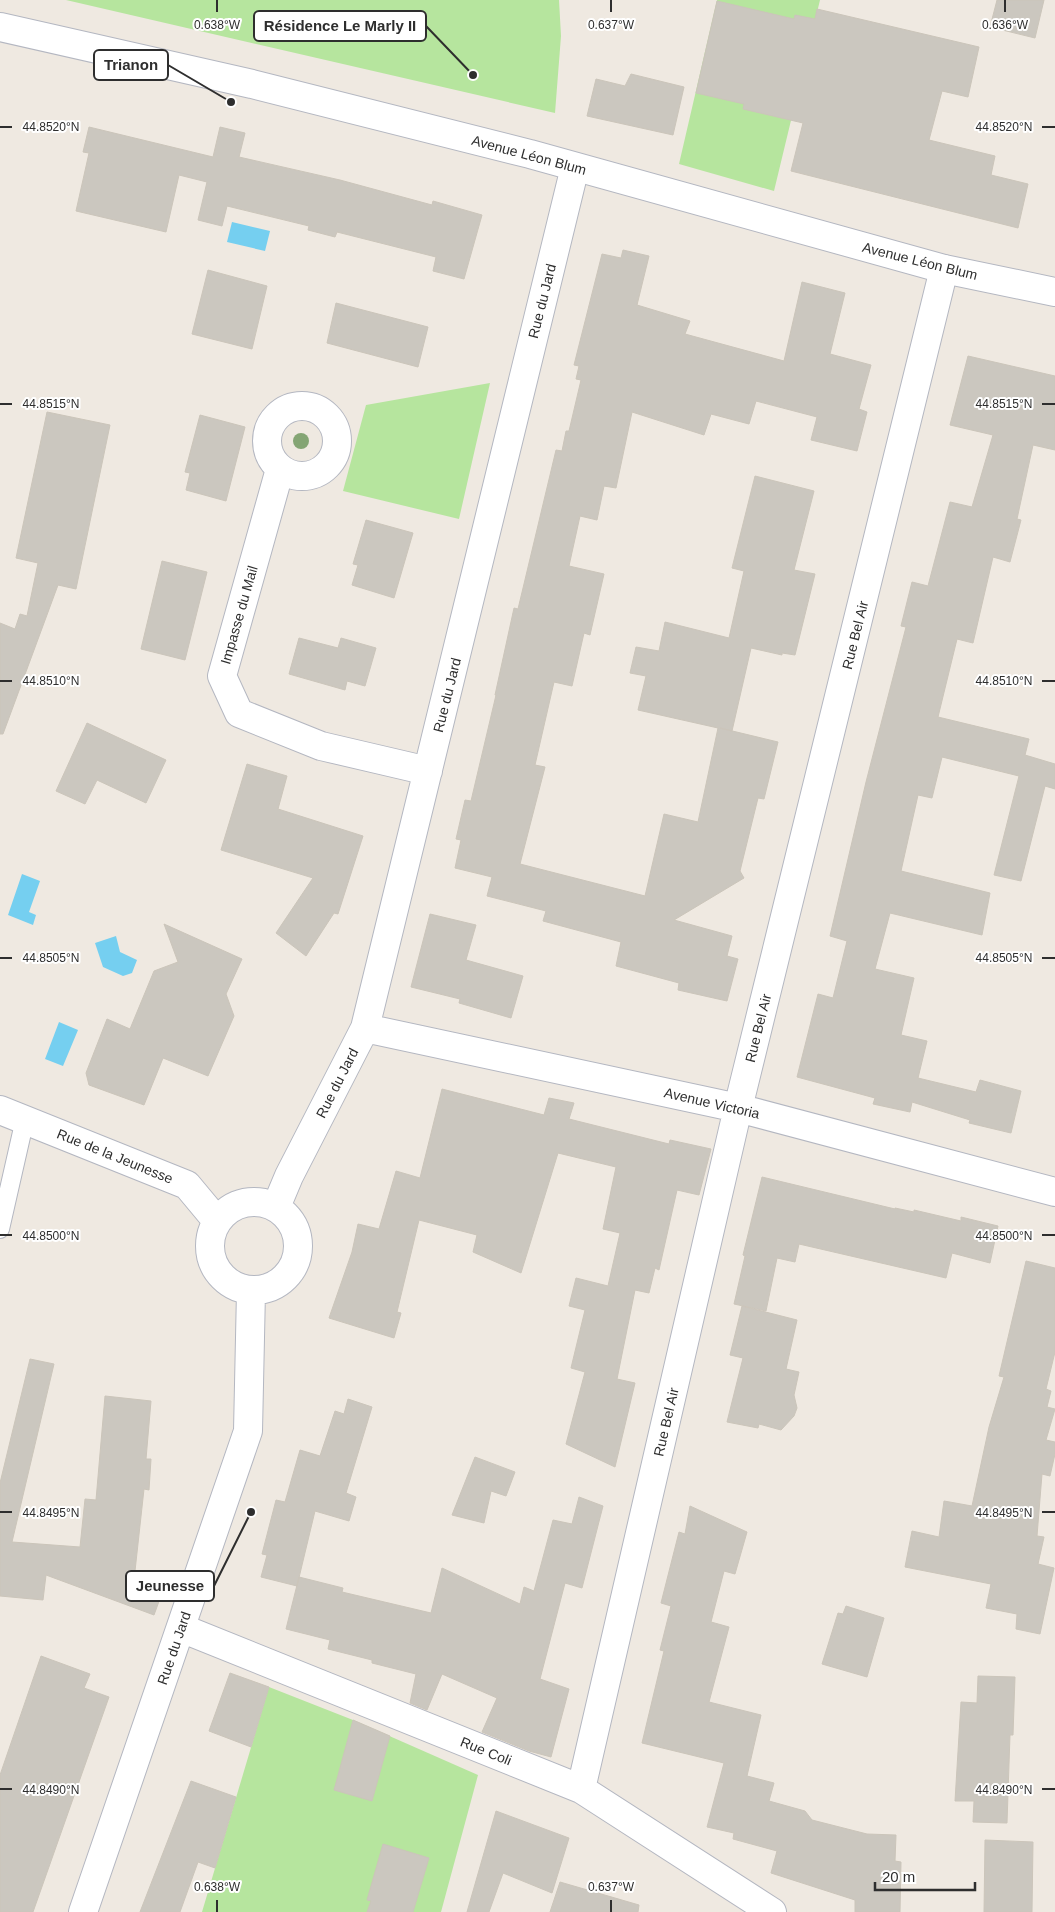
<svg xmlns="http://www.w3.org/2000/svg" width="1055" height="1912" viewBox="0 0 1055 1912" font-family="Arial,sans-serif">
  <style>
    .green { fill: #b6e59e }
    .water { fill: #75cff0 }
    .building { fill: #cbc7bf; stroke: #cbc5ba }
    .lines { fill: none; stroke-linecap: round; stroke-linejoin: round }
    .service-casing { stroke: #b4b7c1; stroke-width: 20 }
    .minor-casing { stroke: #b4b7c1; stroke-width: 30 }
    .tertiary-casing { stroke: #b4b7c1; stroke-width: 30 }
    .service { stroke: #fff; stroke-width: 18 }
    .minor { stroke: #fff; stroke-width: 28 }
    .tertiary { stroke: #fff; stroke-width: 28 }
    .tree { fill: #84a574 }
    .ticks { fill: none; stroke: #2e2e2e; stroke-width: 2 }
    .labels { text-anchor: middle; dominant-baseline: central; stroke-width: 4; stroke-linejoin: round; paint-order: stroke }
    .street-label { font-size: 14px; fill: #2e2e2e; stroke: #fff }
    .ticks-label { font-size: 12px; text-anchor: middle; fill: #2e2e2e; stroke: #fff; stroke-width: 4; stroke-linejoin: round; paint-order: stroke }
    .leader { fill: none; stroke: #2e2e2e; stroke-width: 2 }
    .callout-dot { fill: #2e2e2e; stroke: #fff; stroke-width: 2 }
    .callout { fill: #fff; stroke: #2e2e2e; stroke-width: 2 }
    .callout-label { font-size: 15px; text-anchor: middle; font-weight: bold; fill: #2e2e2e }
  </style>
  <rect width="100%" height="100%" fill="#efe9e1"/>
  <path class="green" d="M66 0H559L561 36 555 113Z
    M717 0H820L774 191 679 164Z
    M490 383 459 519 343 491 366 405Z
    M269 1687 353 1720 478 1775 441 1912H202Z"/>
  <path class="water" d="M232 222 270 231 265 251 227 242Z
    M22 874 40 881 29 912 36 915 33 925 8 915Z
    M116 936 120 952 137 960 132 973 123 976 103 967 95 943Z
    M59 1022 78 1030 63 1066 45 1059Z"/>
  <path class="building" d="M997 0H1044L1035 38 990 27Z
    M717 1 794 19 795 15 815 19 817 9 979 47 968 97 942 91 929 140 995 156 991 175 1028 184 1018 228 791 171 803 123 743 109 744 104 696 93Z
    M631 74 684 87 673 135 587 116 596 79 625 86Z
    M89 127 213 157 220 127 245 133 239 157 340 180 432 205 433 201 482 215 464 279 433 271 436 257 337 232 335 237 308 230 309 226 227 206 222 226 198 220 207 182 179 175 166 232 76 211 89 153 83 152Z
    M623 250 649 256 637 305 690 321 685 334 784 361 802 282 845 293 830 354 871 365 859 409 867 412 857 451 811 440 817 417 756 401 749 424 711 414 704 435 632 412 616 488 604 486 597 520 580 516 569 566 604 574 590 635 584 633 572 686 554 682 535 765 545 767 520 864 645 896 664 814 698 822 718 728 638 710 646 676 630 673 636 647 659 651 665 622 729 638 744 571 732 568 755 476 814 491 794 570 815 574 795 655 782 653V655L751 648 732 731 720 728 778 742 764 799 758 798 740 871 744 878 674 920 732 936 727 956 738 959 727 1001 678 990 679 983 616 966 621 942 543 921 546 911 487 896 492 877 455 868 461 840 456 839 465 800 471 801 496 695H495L514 608 518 609 556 450 562 451 566 431H569L581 380 576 379 579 366 574 365 602 254 621 258Z
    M208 270 267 286 252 349 192 334Z
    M336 303 428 327 418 367 327 343Z
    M968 356 1055 376V450L1033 445 1017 519 1021 520 1010 562 993 557 973 643 957 639 938 717 1029 739 1025 755 1055 764V789L1045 786 1021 881 994 875 1019 776 942 757 932 798 918 795 901 871 990 893 982 935 890 913 875 969 914 978 901 1035 927 1041 918 1078 976 1092 980 1080 1021 1091 1011 1133 969 1123 970 1120 912 1102 910 1112 873 1104 875 1098 797 1077 818 994 833 998 847 941 830 936 866 782 906 627 901 626 912 582 928 586 950 502 972 507 993 435 950 425Z
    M47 412 110 425 76 589 58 585 3 734H0V623L15 629 20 614 27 616 38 563 16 558Z
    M200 415 245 427 226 501 186 490 190 473 185 472Z
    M366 520 413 533 394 598 352 585 358 565 353 564Z
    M162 561 207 572 185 660 141 649Z
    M299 638 338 648 341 638 376 648 365 686 347 681 345 690 289 674Z
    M87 723 166 760 146 803 97 780 85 804 56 791Z
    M247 764 287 776 278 809 363 836 338 914 334 913 306 956 276 933 313 878 221 850Z
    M430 914 476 925 466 960 523 976 511 1018 459 1003 460 999 411 987Z
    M164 924 242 959 226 994 234 1016 208 1076 163 1058 144 1105 89 1085 86 1073 107 1019 130 1029 154 971 178 962Z
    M442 1089 544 1115 549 1098 574 1103 569 1119 669 1144 670 1140 711 1149 699 1195 677 1190 659 1270 655 1268 649 1293 635 1290 617 1379 635 1383 615 1467 566 1444 585 1372 571 1368 585 1310 569 1306 576 1278 608 1286 620 1233 603 1229 616 1167 558 1153 521 1273 473 1252 477 1235 419 1220 397 1312 401 1313 394 1338 329 1318 352 1252 358 1224 379 1229 396 1171 420 1178Z
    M762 1177 895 1209V1208L914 1212V1210L961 1221V1217L998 1226 990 1263 952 1253 946 1278 799 1244 795 1262 777 1258 766 1311 734 1304 745 1256 743 1255Z
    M1026 1261 1055 1268V1352L1046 1389 1051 1391 1047 1407 1055 1409 1046 1440 1055 1442V1454L1050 1476 1042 1474 1037 1536 1044 1537 1038 1564 1054 1568 1040 1634 1016 1629 1017 1614 986 1608 991 1584 905 1567 912 1531 939 1537 944 1501 972 1506 989 1427 1004 1377 999 1376Z
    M742 1306 797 1320 786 1369 799 1372 794 1395 797 1408 794 1416 781 1430 759 1424 758 1428 727 1422 743 1358 730 1355Z
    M30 1359 54 1364 12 1542 80 1547 85 1499 96 1500 105 1396 151 1401 146 1459H151L149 1490 144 1489 135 1571 166 1582 154 1615 46 1575 43 1600 0 1596V1483Z
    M348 1399 372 1407 346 1493 356 1497 349 1521 315 1511 297 1586 261 1577 267 1555 262 1554 276 1500 285 1502 300 1450 320 1456 335 1411 344 1414Z
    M475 1457 515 1472 506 1496 491 1491 484 1523 452 1515Z
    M579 1497 603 1506 582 1588 565 1583 540 1679 569 1689 551 1757 529 1751 482 1732 497 1698 442 1674 427 1710 410 1703 416 1674 372 1663V1660L328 1649 330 1640 286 1629 299 1577 343 1588 342 1592 431 1613 442 1568 520 1604 524 1587 534 1591 553 1520 572 1524Z
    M690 1506 747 1532 735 1574 724 1571 711 1622 729 1627 709 1702 761 1715 747 1776 774 1783 769 1801 805 1811 812 1820 867 1834 896 1835 895 1861 901 1862 900 1912H855V1900L771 1873 777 1851 733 1839 734 1833 707 1827 724 1763 642 1743 664 1651 660 1650 671 1606 661 1603 679 1532 685 1534Z
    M846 1606 884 1618 867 1677 822 1664 838 1613 843 1614Z
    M41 1656 90 1674 84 1688 109 1697 33 1912H0V1775Z
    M230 1673 269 1687 251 1747 209 1731Z
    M978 1676 1015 1677 1013 1735H1010L1007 1823 973 1822 974 1801H955L961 1702 977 1703Z
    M353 1720 390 1736 372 1801 334 1790Z
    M191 1781 236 1797 215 1868 198 1862 180 1912H140Z
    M496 1811 569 1838 552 1893 503 1873 489 1912H467Z
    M985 1840 1033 1842 1032 1912H984Z
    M383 1844 429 1858 413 1912H367L371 1901 367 1900Z
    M560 1882 639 1905 638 1912H550Z"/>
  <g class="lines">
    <g class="service-casing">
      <path id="service" d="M0 1229 25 1119"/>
    </g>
    <g class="minor-casing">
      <path id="minor" d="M267 441a35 35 0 1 1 70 0a35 35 0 1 1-70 0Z
        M280 469 222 676 239 713 321 746 428 771
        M365 1028 738 1108 1055 1192
        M0 1110 187 1185 217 1221
        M210 1246a44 44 0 1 1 88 0a44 44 0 1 1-88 0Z
        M276 1207 289 1176 365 1028 575 167
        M181 1628 581 1789 772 1912
        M581 1789 738 1108 944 269
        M83 1912 248 1431 251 1291"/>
    </g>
    <g class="tertiary-casing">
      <path id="tertiary" d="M0 27 252 84 530 154 944 269 1055 292"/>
    </g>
    <use href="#service" class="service"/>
    <use href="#minor" class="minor"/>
    <use href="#tertiary" class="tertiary"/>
  </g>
  <circle class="tree" cx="301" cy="441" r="8"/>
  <path class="ticks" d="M217 0V12M611 0V12M1005 0V12M0 127H12M1042 127H1055M0 404H12M1042 404H1055M0 681H12M1042 681H1055M0 958H12M1042 958H1055M0 1235H12M1042 1235H1055M0 1512H12M1042 1512H1055M0 1789H12M1042 1789H1055M217 1900V1912M611 1900V1912"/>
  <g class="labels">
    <g class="street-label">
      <text transform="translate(529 155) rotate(15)">Avenue Léon Blum</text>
      <text transform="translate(920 261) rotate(14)">Avenue Léon Blum</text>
      <text transform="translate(542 301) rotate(-76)">Rue du Jard</text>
      <text transform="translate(239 615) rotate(-74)">Impasse du Mail</text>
      <text transform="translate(855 635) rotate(-76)">Rue Bel Air</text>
      <text transform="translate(447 695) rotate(-76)">Rue du Jard</text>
      <text transform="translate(758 1028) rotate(-76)">Rue Bel Air</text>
      <text transform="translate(337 1083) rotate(-63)">Rue du Jard</text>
      <text transform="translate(712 1103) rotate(13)">Avenue Victoria</text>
      <text transform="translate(115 1156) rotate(22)">Rue de la Jeunesse</text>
      <text transform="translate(666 1422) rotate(-77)">Rue Bel Air</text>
      <text transform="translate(174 1648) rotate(-71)">Rue du Jard</text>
      <text transform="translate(486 1751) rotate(22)">Rue Coli</text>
    </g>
  </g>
  <g class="ticks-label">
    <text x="217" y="29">0.638°W</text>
    <text x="611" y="29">0.637°W</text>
    <text x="1005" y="29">0.636°W</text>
    <text x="51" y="131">44.8520°N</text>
    <text x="1004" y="131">44.8520°N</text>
    <text x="51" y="408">44.8515°N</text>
    <text x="1004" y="408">44.8515°N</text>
    <text x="51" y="685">44.8510°N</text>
    <text x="1004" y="685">44.8510°N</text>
    <text x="51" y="962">44.8505°N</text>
    <text x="1004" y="962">44.8505°N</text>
    <text x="51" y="1240">44.8500°N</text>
    <text x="1004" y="1240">44.8500°N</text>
    <text x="51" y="1517">44.8495°N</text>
    <text x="1004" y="1517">44.8495°N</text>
    <text x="51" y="1794">44.8490°N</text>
    <text x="1004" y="1794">44.8490°N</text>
    <text x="217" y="1891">0.638°W</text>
    <text x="611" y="1891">0.637°W</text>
  </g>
  <path class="leader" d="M473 75L426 26M231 102L168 65M251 1512L214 1586"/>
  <g class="callout-dot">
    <circle cx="473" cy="75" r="5"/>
    <circle cx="231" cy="102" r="5"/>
    <circle cx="251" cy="1512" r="5"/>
  </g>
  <g class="callout">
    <rect x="254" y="11" width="172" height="30" rx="5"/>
    <rect x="94" y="50" width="74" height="30" rx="5"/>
    <rect x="126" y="1571" width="88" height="30" rx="5"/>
  </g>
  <g class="callout-label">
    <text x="340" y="31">Résidence Le Marly II</text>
    <text x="131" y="70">Trianon</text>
    <text x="170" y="1591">Jeunesse</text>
  </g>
  <path d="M875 1882v8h100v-8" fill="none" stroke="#2e2e2e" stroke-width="2.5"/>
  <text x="882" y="1882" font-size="15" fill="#2e2e2e" stroke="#ffffff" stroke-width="4" paint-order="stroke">20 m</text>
</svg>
